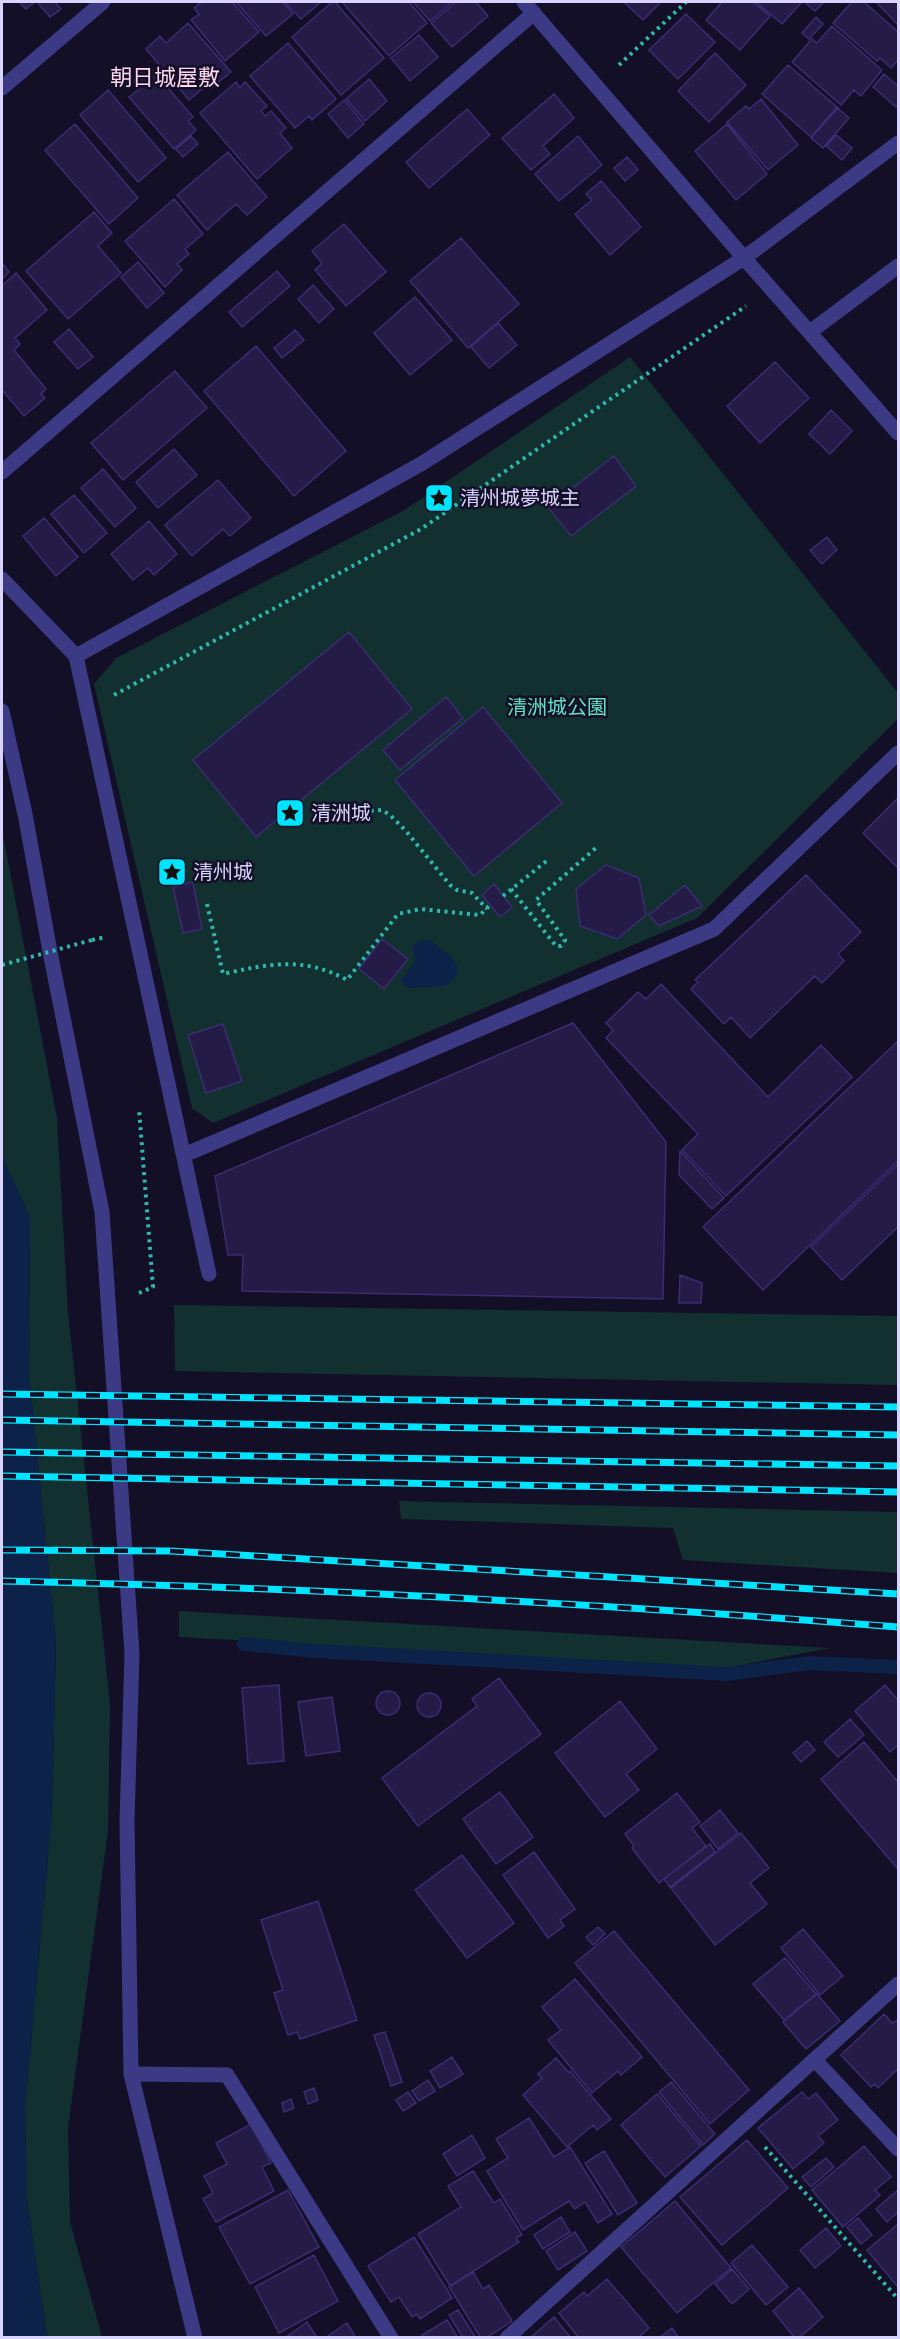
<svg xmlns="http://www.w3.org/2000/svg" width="900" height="2339" viewBox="0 0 900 2339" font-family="Helvetica,'Noto Sans JP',sans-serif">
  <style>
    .green { fill: #12302f }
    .water { fill: #0c2248 }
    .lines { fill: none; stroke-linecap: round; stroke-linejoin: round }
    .stream { stroke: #0c2248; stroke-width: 14 }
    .building { fill: #241b47; stroke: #3b2d73; stroke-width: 1.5 }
    .path { stroke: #2fb8b0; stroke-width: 4; stroke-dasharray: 3 4.5; stroke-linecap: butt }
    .minor { stroke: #3d3a85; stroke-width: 15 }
    .tertiary { stroke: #3d3a85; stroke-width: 15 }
    .rail-casing { stroke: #00e5ff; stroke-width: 7 }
    .rail { stroke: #130f26; stroke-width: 4.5; stroke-dasharray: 14; stroke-linecap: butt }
    .path-bridge { stroke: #2fb8b0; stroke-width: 4; stroke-dasharray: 3 4.5; stroke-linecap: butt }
    .labels { text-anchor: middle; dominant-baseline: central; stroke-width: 5; stroke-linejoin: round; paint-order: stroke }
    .poi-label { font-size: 20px; fill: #d9d4ff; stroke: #130f26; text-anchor: start }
    .park-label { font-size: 20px; fill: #5fe0c0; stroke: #130f26 }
    .quarter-label { font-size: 22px; fill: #ffd6f0; stroke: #130f26 }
  </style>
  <rect width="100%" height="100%" fill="#130f26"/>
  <path class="green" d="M630 357 898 693V719L697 918 213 1123 192 1108 94 684 116 658 403 511Z
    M2 830 57 1118 68 1313 110 1703 108 1831 68 2128 70 2222 102 2337H47L27 2198 25 2109 52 1813 56 1642 29 1373 30 1217 2 1157Z
    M174 1305 898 1316V1385L175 1371Z
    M399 1501 898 1512V1573L683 1560 673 1528 401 1519Z
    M179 1611 830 1648 726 1668 179 1637Z"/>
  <path class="water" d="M425 940H430C445 952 476 970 444 986L408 988 400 981 415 961C414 949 406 944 425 940Z
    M2 1157 30 1217 29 1373 56 1642 52 1813 25 2109 27 2198 47 2338 2 2337Z"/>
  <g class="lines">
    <path class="stream" d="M244 1644 316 1651 727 1674 809 1663 898 1667"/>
  </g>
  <path class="building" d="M19 2H35L26 9Z
    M39 2H55L61 9 50 17 38 3Z
    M202 2H232L259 32 225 61 191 20 199 14 194 8Z
    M236 2H283L293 14 266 36Z
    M285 2H321L301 19Z
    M332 2H335L384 58 341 95 292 37Z
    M342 2H409L427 23 389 56Z
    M413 2H452L430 21Z
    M456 2H476L488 16 452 47 431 23Z
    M624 2H661L643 20Z
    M722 2H753L770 16 740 50 706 20Z
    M756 2H800L801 3 782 24Z
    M804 2H824L815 11Z
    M852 2H864L898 32V60L891 68 880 58 877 61 833 23Z
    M876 2H898V25Z
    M686 14 715 42 678 79 649 50Z
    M816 17 823 24 809 39 802 33Z
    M188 23 231 72 210 89 207 85 189 100 146 49 160 36 166 43Z
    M832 26 882 70 861 96 854 90 841 105 792 62 812 39 817 43Z
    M419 35 438 57 410 81 391 58Z
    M288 43 336 99 312 120 309 116 295 128 250 76Z
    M715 53 746 85 709 122 678 91Z
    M788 65 837 107 811 137 762 94Z
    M149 66 193 117 188 121 196 130 174 149 129 97 139 89 132 80Z
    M884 74 898 86V105L896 107 873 87Z
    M369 79 387 101 365 121 346 99Z
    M236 82 240 88 245 82 267 106 261 111 265 116 271 111 286 128 280 133 292 148 257 179 200 113Z
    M108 90 166 158 138 182 80 115Z
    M554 94 574 118 543 146 550 154 531 170 502 138Z
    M761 99 798 145 768 170 727 122 746 106 749 109Z
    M344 100 364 124 348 138 328 114Z
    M838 108 849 118 823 148 811 138Z
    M467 109 490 135 429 188 406 162Z
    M75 124 138 198 109 224 45 150Z
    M727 124 767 174 736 200 695 151Z
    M836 135 852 148 842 160 826 146Z
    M191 136 198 144 183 157 176 149Z
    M578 136 602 165 559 201 535 174Z
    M228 152 267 197 247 215 236 204 207 230 177 195Z
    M627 157 638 170 625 181 614 168Z
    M601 181 641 227 610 255 575 214 592 200 586 194Z
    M174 199 203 234 185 249 189 254 177 264 182 270 165 287 125 241Z
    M94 212 112 233 98 246 121 273 68 319 26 271Z
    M344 224 386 272 346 306 315 270 322 263 312 251Z
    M461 238 519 304 468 348 410 281Z
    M138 262 164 293 147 308 121 277Z
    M2 263 9 272 2 279Z
    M277 271 290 286 242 327 229 312Z
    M16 273 47 310 15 338 20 344 14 350 46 389 41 394 45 398 24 416 2 390V286Z
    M313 285 334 309 319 323 298 299Z
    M415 297 452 340 410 375 374 333Z
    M498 323 517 345 489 368 471 347Z
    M69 329 93 357 78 369 54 342Z
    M295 330 304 340 282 358 274 348Z
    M256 346 346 451 294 496 204 391Z
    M775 362 809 398 760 443 727 406Z
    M175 371 207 408 123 480 91 443Z
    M831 410 852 431 830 454 809 434Z
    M174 449 197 475 158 508 136 482Z
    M614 456 636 486 571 536 548 507Z
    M103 469 136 508 115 527 81 488Z
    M218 480 251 518 230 536 223 529 192 556 165 525Z
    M74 495 107 533 84 553 51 514Z
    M44 518 78 557 56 576 23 536Z
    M149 521 177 554 154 575 148 568 133 580 111 554Z
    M827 537 837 550 822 564 810 550Z
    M349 632 412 709 256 837 193 760Z
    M446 697 463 718 400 770 383 750Z
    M483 707 562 803 474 876 395 780Z
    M898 798V868L863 833Z
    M606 865 639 878 646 915 617 939 580 926 576 889Z
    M806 875 861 932 838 954 844 961 822 983 815 976 750 1038 731 1017 724 1024 691 989 698 982 695 980Z
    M193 882 202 929 183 933 173 887Z
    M494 884 512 907 500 917 482 895Z
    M685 885 702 906 659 926 649 915Z
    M382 939 408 959 384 989 359 969Z
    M661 984 768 1097 821 1045 852 1077 726 1196 682 1150 698 1134 606 1038 613 1030 606 1023 638 992 646 999Z
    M573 1023 666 1142 663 1299 242 1291 243 1255H228L215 1176Z
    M223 1024 242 1081 206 1093 188 1035Z
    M898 1041V1161L763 1290 703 1227Z
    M680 1151 724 1198 712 1209 679 1175Z
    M898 1164V1227L842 1280 811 1247Z
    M680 1275 702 1283 701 1303H679Z
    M499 1678 541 1734 418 1826 382 1778 477 1706 472 1699Z
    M279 1685 284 1761 248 1764 242 1688Z
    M885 1685 898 1700V1745L890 1752 855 1711Z
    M376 1703a12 12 0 1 1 24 0a12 12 0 1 1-24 0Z
    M417 1705a12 12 0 1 1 24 0a12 12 0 1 1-24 0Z
    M332 1697 340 1751 306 1756 298 1702Z
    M620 1701 657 1749 626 1774 639 1790 605 1817 555 1753Z
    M850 1719 864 1735 838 1757 824 1742Z
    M807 1741 815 1750 801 1762 793 1753Z
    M864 1742 898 1782V1869L821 1779Z
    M500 1792 533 1837 496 1864 463 1819Z
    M677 1793 700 1822 692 1828 706 1846 659 1883 632 1848 634 1846 625 1834Z
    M720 1810 738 1833 718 1849 700 1826Z
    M741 1833 769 1868 750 1883 767 1904 715 1945 671 1888Z
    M710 1844 715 1852 670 1887 664 1879Z
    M534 1852 575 1909 560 1920 564 1926 548 1938 503 1875Z
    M462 1855 514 1923 467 1958 415 1890Z
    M318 1901 357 2020 300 2039 297 2032 288 2035 274 1993 283 1990 261 1920Z
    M598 1927 605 1934 593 1945 586 1937Z
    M803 1929 843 1976 820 1995 781 1948Z
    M614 1931 749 2090 710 2124 575 1963Z
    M785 1958 816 1994 784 2020 753 1984Z
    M575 1979 642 2057 621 2075 618 2071 592 2093 548 2040 561 2030 542 2007Z
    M817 1994 840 2021 806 2049 783 2022Z
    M884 2014 892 2023 898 2020V2069L878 2088 875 2084 871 2087 841 2055Z
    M385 2032 402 2082 391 2086 374 2035Z
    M452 2057 463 2074 440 2088 430 2071Z
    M556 2058 569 2073 570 2071 611 2119 597 2130 593 2125 567 2147 523 2095 542 2078 538 2074Z
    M428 2080 435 2091 419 2101 412 2091Z
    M671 2082 715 2134 703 2145 659 2092Z
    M314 2088 318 2100 308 2104 304 2092Z
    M408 2092 416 2103 403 2111 396 2100Z
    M802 2092 808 2099 816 2093 838 2120 818 2136 824 2143 793 2169 758 2128Z
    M657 2094 701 2146 665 2177 621 2125Z
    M291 2099 294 2108 284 2112 282 2103Z
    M529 2118 554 2157 570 2147 612 2214 598 2223 585 2202 575 2209 569 2201 523 2230 487 2171 508 2158 496 2139Z
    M251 2124 271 2163 262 2167 274 2191 216 2222 203 2199 213 2193 204 2176 227 2164 216 2143Z
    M472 2135 485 2158 457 2176 443 2154Z
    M747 2140 788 2188 722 2245 680 2197Z
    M864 2146 891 2177 875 2190 880 2195 843 2227 812 2190Z
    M604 2151 637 2203 618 2215 585 2163Z
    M826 2158 834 2167 811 2187 802 2177Z
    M473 2171 494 2203 500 2199 522 2235 516 2238 519 2242 450 2286 418 2234 461 2207 448 2186Z
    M288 2190 319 2247 250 2284 219 2227Z
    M898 2190V2212L887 2222 876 2209Z
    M675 2201 731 2268 677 2313 621 2247Z
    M561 2217 570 2232 543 2249 534 2235Z
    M858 2218 872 2235 861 2244 847 2227Z
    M898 2224V2287L867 2250Z
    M826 2228 841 2246 815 2268 800 2250Z
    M575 2232 587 2251 558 2270 546 2251Z
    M414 2237 452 2298 420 2319 417 2314 412 2317 399 2297 391 2302 368 2266Z
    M752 2245 788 2287 766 2305 731 2263Z
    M314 2255 338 2301 279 2333 255 2287Z
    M732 2269 749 2289 732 2304 715 2284Z
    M473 2272 483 2289 489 2285 512 2321 486 2338H481L449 2287Z
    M607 2279 649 2328 638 2338H579L559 2313 584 2292 587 2296Z
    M799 2288 823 2317 799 2338H795L773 2311Z
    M458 2310 476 2338H463L449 2315Z
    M554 2317 571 2338H530Z
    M447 2320 458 2338H424L422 2335Z
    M307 2322 316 2336 313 2338H285Z
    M347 2323 356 2338H325Z
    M672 2328 679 2338H659Z"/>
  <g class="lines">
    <path class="path" d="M619 65 686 2
      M114 695 421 529 746 306
      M341 809 355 812 382 810 390 815 406 831 450 885 457 890 472 893 487 909
      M511 889 556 946H561L565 940 536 900 597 847
      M503 896 549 859
      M207 904 223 974C268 964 304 956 347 980L398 914 420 909 480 915 490 905
      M92 940 106 937
      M139 1293 153 1287 139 1109
      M765 2147 898 2299"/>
    <path class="minor" d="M524 2 744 258 898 433
      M2 88 103 2
      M810 332 898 266
      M2 472 534 13
      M2 579 76 656 209 1274
      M76 656 421 464 744 258 898 143
      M184 1155 714 929 898 753
      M815 2060 898 2149
      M131 2074 227 2075 391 2338
      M507 2338 898 1984"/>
    <path class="tertiary" d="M2 711 25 814 51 957 102 1212 132 1654 127 1820 131 2074 195 2338"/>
    <g class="rail-casing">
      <path id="rail" d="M2 1394 898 1407
        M2 1420 898 1435
        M2 1452 898 1466
        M2 1476 898 1492
        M2 1550 170 1551 898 1594
        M2 1581C301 1587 600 1604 898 1627"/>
    </g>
    <use href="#rail" class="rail"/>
    <path class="path-bridge" d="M2 965 92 940"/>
  </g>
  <defs>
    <g id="sight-square" transform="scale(1.5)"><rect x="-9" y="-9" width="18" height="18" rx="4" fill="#00e5ff" stroke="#130f26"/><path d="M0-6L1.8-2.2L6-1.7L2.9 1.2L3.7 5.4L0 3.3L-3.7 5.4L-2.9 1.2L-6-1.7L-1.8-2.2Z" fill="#111"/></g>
  </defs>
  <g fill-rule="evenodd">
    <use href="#sight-square" x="439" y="498"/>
    <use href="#sight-square" x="290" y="813"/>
    <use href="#sight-square" x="172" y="872"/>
  </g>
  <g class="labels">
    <g class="poi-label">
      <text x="460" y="498">清州城夢城主</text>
      <text x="311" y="813">清洲城</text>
      <text x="193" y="872">清州城</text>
    </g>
    <g class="park-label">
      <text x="557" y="707">清洲城公園</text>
    </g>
    <g class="quarter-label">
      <text x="165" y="77">朝日城屋敷</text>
    </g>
  </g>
  <rect width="900" height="2339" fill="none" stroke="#d9d4ff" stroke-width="6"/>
</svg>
